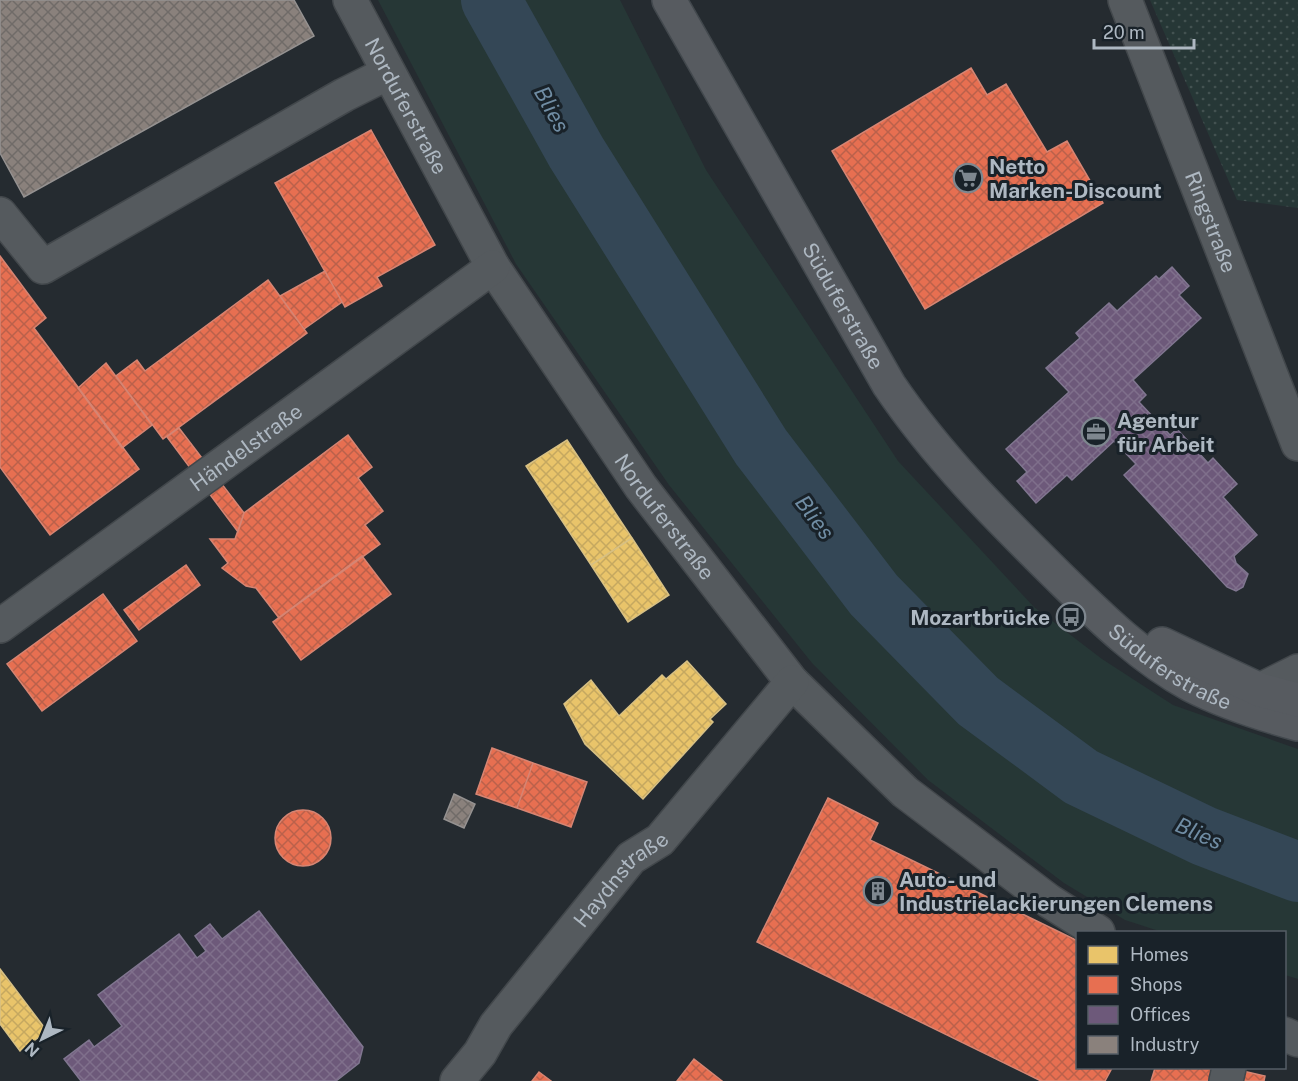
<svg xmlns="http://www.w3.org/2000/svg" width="1298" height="1081" viewBox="0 0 1298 1081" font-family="'Public Sans',sans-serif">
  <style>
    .grass { fill: #263736 }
    .park { fill: url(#park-dots) }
    .homes { fill: url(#homes-cross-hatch); stroke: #d7c084; stroke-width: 1.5 }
    .shops { fill: url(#shops-cross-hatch); stroke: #d68573; stroke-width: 1.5 }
    .offices { fill: url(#offices-cross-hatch); stroke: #807690; stroke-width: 1.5 }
    .industry { fill: url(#industry-cross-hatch); stroke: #959291; stroke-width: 1.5 }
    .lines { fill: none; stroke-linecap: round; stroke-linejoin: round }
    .river { stroke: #344756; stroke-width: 60 }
    .minor-casing { stroke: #42474b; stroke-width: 36 }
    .major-casing { stroke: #42484d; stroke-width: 36 }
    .minor { stroke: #555a5e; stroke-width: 33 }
    .major { stroke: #575b60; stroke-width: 33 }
    .labels { text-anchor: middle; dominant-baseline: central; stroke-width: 6; stroke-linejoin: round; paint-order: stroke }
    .street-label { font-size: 21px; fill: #aeb8c2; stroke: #192229 }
    .poi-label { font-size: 21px; font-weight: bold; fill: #aeb8c2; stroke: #192229; text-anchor: start }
    .water-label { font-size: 22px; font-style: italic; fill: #708da4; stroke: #192229 }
  </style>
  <defs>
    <pattern id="park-dots" width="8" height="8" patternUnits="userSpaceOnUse" patternTransform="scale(1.5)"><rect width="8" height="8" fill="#263736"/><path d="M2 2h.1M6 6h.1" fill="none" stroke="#435251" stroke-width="1.8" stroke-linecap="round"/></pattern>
    <pattern id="homes-cross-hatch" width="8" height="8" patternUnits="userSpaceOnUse" patternTransform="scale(1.5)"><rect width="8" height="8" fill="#e9c46a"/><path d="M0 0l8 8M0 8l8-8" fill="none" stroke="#c5a860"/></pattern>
    <pattern id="shops-cross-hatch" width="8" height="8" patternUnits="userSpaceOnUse" patternTransform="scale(1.5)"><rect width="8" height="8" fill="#e76f51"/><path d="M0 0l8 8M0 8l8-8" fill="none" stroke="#ba614b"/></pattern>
    <pattern id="offices-cross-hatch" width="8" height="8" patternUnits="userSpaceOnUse" patternTransform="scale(1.5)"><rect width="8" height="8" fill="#6d597a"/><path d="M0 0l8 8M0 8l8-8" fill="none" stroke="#7f6f8b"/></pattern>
    <pattern id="industry-cross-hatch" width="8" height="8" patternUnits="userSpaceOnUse" patternTransform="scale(1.5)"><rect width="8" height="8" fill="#8a817c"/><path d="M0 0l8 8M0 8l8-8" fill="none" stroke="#706b68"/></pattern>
  </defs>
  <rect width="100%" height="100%" fill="#252b30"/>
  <path class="grass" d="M378 0H620L706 170 898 461 1034 607 1102 659 1173 705 1298 749V979L1285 975 1284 932H1162L1125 920 1064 883 928 780 812 663 669 485 516 264Z"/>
  <path class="park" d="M1150 0H1298V208L1237 200Z"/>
  <path class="homes" d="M567 440 632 538 591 565 526 466Z
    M632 538 669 595 628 622 591 565Z
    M687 661 726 704 710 719 713 722 643 799 585 744 564 704 591 680 619 716 662 675 666 679Z
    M0 969 47 1031 20 1051 0 1024Z"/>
  <path class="shops" d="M971 68 987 95 1006 84 1047 152 1067 141 1103 203 925 309 832 151Z
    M371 130 435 245 377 277 382 286 345 307 275 183Z
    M0 256 46 318 34 328 139 469 50 535 0 467Z
    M325 271 342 302 304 329 280 296Z
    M268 280 307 333 163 439 116 376 137 360 145 371Z
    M106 363 152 425 122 448 78 388Z
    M179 428 244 513 238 532 167 437Z
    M348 435 372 467 358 478 383 511 365 525 380 544 279 618 256 588 246 586 222 568 228 563 210 539H235L244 513Z
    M362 556 391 594 301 660 273 622Z
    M186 565 200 585 139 630 124 610Z
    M103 594 137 641 42 711 7 664Z
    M492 748 533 763 517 808 476 794Z
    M533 763 587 782 571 827 517 808Z
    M828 798 878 823 870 840 1078 941V1068H1112L1105 1081H1041L757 942Z
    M275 838a28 28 0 1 1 56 0a28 28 0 1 1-56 0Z
    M694 1059 722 1081H677Z
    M1155 1068H1230L1265 1076 1264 1081H1151Z
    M539 1072 551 1081H532Z"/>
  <path class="offices" d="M1172 267 1189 286 1179 295 1201 318 1133 380 1146 395 1139 402 1170 435 1177 429 1208 463 1213 458 1237 484 1223 497 1257 535 1234 556 1236 563 1248 574 1243 587 1236 591 1227 587 1124 475 1136 464 1114 441 1072 480 1067 475 1036 503 1017 481 1027 472 1006 449 1069 392 1046 368 1080 338 1076 333 1109 303 1117 311 1156 276 1159 279Z
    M259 911 363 1047 359 1063 336 1081H81L64 1059 89 1040 94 1047 122 1026 98 995 179 934 197 958 206 951 195 936 210 924 222 939Z"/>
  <path class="industry" d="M0 0H294L314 36 24 197 0 153Z
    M454 794 475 804 464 828 444 819Z"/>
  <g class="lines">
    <path class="river" d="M491 0 576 152 761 447 874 595 978 701 1081 777 1204 836 1298 872"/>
    <g class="minor-casing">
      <g id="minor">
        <path id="s1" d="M350 0 493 267 641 487 792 682 905 792 1049 901 1098 932"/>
        <path id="s2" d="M1125 0 1298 444"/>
        <path d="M0 214 43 267 344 95 388 73"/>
        <path id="s3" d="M0 626 493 267"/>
        <path d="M1260 690 1298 671"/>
        <path d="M1284 1034 1298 1040"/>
        <path id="s4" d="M457 1081 480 1053 496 1025 631 858 660 840 792 682"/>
        <path d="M1226 1081 1229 1068"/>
      </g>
    </g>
    <g class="major-casing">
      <g id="major">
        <path id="s5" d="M669 0 889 385C937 456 997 516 1058 576 1099 616 1140 657 1191 685 1226 703 1261 714 1298 724"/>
        <path d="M1162 644 1260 690 1298 700"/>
      </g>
    </g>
    <use href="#minor" class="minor"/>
    <use href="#major" class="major"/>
  </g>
  <defs>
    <g id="supermarket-ring" transform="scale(1.5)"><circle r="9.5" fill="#192229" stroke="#7e878f" stroke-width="1.5"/><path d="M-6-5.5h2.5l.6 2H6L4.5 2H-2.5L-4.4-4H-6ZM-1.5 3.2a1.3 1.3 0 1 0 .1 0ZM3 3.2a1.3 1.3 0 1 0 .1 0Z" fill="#7e878f"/></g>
    <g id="office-ring" transform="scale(1.5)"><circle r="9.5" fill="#192229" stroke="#7e878f" stroke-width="1.5"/><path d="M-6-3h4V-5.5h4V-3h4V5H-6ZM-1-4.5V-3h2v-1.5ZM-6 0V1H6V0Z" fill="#7e878f"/></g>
    <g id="bus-ring" transform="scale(1.5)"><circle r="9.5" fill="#192229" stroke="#7e878f" stroke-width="1.5"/><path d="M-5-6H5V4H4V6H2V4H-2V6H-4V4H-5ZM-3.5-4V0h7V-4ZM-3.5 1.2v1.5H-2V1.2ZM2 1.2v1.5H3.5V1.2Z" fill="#7e878f"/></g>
    <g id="building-ring" transform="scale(1.5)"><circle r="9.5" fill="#192229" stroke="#7e878f" stroke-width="1.5"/><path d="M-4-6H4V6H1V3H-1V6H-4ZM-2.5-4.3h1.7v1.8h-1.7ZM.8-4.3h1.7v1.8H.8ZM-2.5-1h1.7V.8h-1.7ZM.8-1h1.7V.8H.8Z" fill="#7e878f"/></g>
  </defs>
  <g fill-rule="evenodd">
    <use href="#supermarket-ring" x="968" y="178"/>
    <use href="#office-ring" x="1096" y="432"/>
    <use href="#bus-ring" x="1071" y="617"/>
    <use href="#building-ring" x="878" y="891"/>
  </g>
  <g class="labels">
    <g class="street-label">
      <text stroke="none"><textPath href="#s1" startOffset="120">Norduferstraße</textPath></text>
      <text stroke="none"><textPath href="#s2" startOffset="238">Ringstraße</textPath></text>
      <text stroke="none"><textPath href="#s5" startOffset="352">Süduferstraße</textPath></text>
      <text stroke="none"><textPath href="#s3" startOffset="304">Händelstraße</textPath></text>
      <text stroke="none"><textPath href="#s1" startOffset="606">Norduferstraße</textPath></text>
      <text stroke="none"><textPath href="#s5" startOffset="844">Süduferstraße</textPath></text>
      <text stroke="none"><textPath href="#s4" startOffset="261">Haydnstraße</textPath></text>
    </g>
    <g class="poi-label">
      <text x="989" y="166">Netto<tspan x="989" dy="24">Marken-Discount</tspan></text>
      <text x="1117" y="420">Agentur<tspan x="1117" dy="24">für Arbeit</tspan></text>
      <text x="1050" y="617" text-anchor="end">Mozartbrücke</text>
      <text x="899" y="879">Auto- und<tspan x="899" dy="24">Industrielackierungen Clemens</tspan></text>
    </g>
    <g class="water-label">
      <text transform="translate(552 109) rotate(61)">Blies</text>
      <text transform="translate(815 517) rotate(53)">Blies</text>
      <text transform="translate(1199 833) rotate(24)">Blies</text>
    </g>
  </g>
  <rect x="1076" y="931" width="210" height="138" fill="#192229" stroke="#555e66" stroke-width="1.5"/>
  <rect x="1088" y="946" width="30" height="18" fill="#e9c46a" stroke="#555e66" stroke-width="1.5"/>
  <text x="1130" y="961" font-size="18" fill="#aeb8c2">Homes</text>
  <rect x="1088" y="976" width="30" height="18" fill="#e76f51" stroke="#555e66" stroke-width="1.5"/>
  <text x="1130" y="991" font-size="18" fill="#aeb8c2">Shops</text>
  <rect x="1088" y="1006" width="30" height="18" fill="#6d597a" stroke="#555e66" stroke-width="1.5"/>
  <text x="1130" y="1021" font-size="18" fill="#aeb8c2">Offices</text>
  <rect x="1088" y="1036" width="30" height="18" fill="#8a817c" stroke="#555e66" stroke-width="1.5"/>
  <text x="1130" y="1051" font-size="18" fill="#aeb8c2">Industry</text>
  <g transform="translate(42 1039) rotate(223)" stroke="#192229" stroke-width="4.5" paint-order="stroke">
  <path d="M0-4.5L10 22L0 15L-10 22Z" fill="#aeb8c2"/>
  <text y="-9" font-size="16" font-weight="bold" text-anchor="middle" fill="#aeb8c2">N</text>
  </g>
  <path d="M1094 39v9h100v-9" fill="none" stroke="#aeb8c2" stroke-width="3"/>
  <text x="1103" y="39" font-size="18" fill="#aeb8c2" stroke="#192229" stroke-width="4.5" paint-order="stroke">20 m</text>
</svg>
